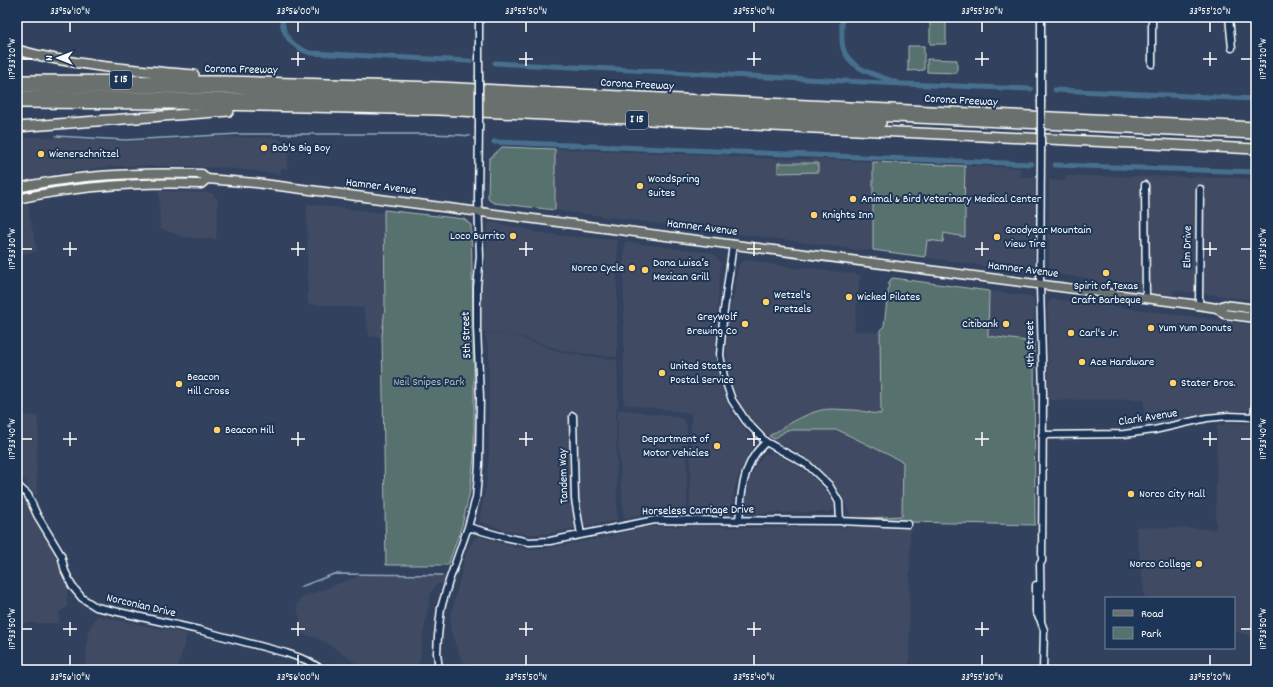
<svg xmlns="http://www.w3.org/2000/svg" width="1273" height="687" viewBox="0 0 1273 687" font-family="Dekko,sans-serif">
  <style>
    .built { fill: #414b63 }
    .green { fill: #57716e; stroke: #abb8b6 }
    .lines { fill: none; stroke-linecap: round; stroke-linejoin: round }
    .stream { stroke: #90a9bb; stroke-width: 1.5 }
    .canal { stroke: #46708e; stroke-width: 5 }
    .minor-casing { stroke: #fff; stroke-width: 9 }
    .major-casing { stroke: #fff; stroke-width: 11 }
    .highway-casing { stroke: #fff; stroke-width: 12 }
    .minor { stroke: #1d3557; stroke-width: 6 }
    .major { stroke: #6b706d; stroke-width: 8 }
    .highway { stroke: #6b706d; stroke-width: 9 }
    .minor-bridge-casing { stroke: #fff; stroke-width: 9; stroke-linecap: butt }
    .minor-bridge { stroke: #1d3557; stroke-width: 6 }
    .ticks { fill: none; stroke: #fff; stroke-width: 1.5 }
    .poi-dot { fill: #ffd166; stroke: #1d3557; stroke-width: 1.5 }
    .labels { text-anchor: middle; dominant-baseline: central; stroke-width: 4; stroke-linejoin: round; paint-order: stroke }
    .shield { fill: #1d3557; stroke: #bbc2cd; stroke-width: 1 }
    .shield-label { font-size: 11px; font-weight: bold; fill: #fff }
    .street-label { font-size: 12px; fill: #fff; stroke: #1d3557 }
    .poi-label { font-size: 12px; fill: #fff; stroke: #1d3557; text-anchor: start }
    .park-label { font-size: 12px; fill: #b3bfbe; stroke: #1d3557 }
    .neatline { fill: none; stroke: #fff; stroke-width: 1.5 }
    .ticks-label { font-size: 10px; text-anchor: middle; fill: #fff }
  </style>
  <rect width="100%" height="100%" fill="#32425e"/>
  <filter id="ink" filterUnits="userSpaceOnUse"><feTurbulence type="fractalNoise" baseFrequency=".025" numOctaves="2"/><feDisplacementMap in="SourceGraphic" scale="8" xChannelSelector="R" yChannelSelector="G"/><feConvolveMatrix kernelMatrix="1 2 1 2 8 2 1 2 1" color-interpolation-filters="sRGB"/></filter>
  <g filter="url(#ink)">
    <path class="built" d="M36 137 124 142 219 137 278 138 288 148 287 169H281L280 174 227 168 184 166H112L86 170 84 171 81 170 71 171 17 182V138Z
      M555 149 681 154 727 155 730 157 747 158 809 159 873 162V250H862L555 210Z
      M965 166 1020 168V177H1036V225L1033 227 1034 265 1025 272 925 257 927 239 944 233 965 236V208L964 207Z
      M1065 176 1194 177 1256 179V300L1174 290 1173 295 1123 289 1092 282V279L1050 273 1049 269V180L1065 181Z
      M159 191 212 193 218 201 216 239 183 237 160 228Z
      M29 204V215L37 251 17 255V206Z
      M307 204 384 213 385 307 382 336 370 337 363 308 308 304Z
      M491 222 534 231V232L564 236 617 240V357L565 351 511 334 484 332 482 326V289L486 262 487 226Z
      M626 242 712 253 716 256 721 263 718 296V305L716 326 715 360 719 379 726 401 731 412 753 440 754 445 746 458 740 471 734 489 731 511 727 516 690 515 691 413 624 404V255L625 243Z
      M748 260 798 269 803 267 860 275 854 331 877 332 880 330 881 414 823 410 810 414 792 423 769 436 751 419 740 403 733 385 728 368 727 351 728 322 730 306 734 297 738 267 741 262Z
      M989 291 1029 296 1033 298 1034 300V342L988 336Z
      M1055 299 1256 325V364L1251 408 1248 410 1212 413 1192 416 1145 426 1144 399 1049 400 1048 304 1050 300Z
      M484 333 510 334 563 353 617 360 618 405 616 411 617 520 545 534H527L505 530 479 521 486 487 489 455V347Z
      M618 409 680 418 684 420 687 427V513H649L624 518 618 440Z
      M17 415 37 416 38 430 36 462 37 494 35 495 26 484 27 482 17 476Z
      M1234 423 1256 424V637L1234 631V598H1145L1136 527 1216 529 1217 425Z
      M787 430H838L903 463V516L853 519 841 494 825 474 806 457 774 439Z
      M773 453 799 467 816 480 829 496 834 505V510L833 509 828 512 746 513 745 512V502L747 493 750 481 755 468 764 454Z
      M17 490 23 494 34 517 51 545 67 587V607L59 612V623H17Z
      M695 526 747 528 871 527 882 528 910 529 909 670H469L462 660 453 638 450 627 451 615 466 554 473 540 479 536 510 546 530 550 545 549 612 536 642 527Z
      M362 575 445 576 444 584 439 583 436 585 431 592 422 640 420 659 416 670H366L327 643 314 637 303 634 297 605 303 597Z
      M97 616 187 634 177 670H85L88 632Z"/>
    <path class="green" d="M930 17H946V44H930Z
      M908 46H924V70L908 71Z
      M927 59 957 60V73L927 72Z
      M502 147 555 149V210L494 203 489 200 488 198 489 159Z
      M873 162 965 166 964 207 965 208V237L944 233 943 242 927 240 925 257 873 250Z
      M778 163H818V172L778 173Z
      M384 210 464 219 471 225 474 356V457L470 491 462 525 448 565H386L382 336 385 307Z
      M893 278 989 291 988 336 1034 342 1035 525 910 522 909 521 853 519 902 516 903 462 838 430H787L774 439 769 436C786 426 803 414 822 410 831 408 843 410 853 410 862 410 871 414 881 414L880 330 884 326 889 283 891 279Z"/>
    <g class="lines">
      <path class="stream" d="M56 136 125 140 240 134H429L459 135 470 136
        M300 587 334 574 442 575"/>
      <path class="canal" d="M282 17C282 37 293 47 310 53L470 61
        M842 17C842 27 841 38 843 48 850 71 879 75 898 83
        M495 63 904 84 1031 89
        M1055 90 1256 99
        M494 142 1032 164
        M1055 165 1256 172"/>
      <g class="minor-casing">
        <path id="minor" d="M479 17V76
          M1041 17V101
          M1152 17V64
          M1229 17 1232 48
          M1041 152 1040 285 1043 394 1042 561 1040 564 1041 622 1044 630 1043 670
          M1145 185 1146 298
          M733 244 724 310 720 355 724 377 732 400 746 421 766 442 808 465 829 485 839 502 840 521
          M1199 305 1200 189
          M573 416 575 499 581 535
          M1254 416 1256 400
          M1042 435 1124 434 1154 430 1207 418 1228 416 1256 417
          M17 485 28 495 37 515 61 555 65 571 72 586 82 598 96 607 199 630 286 653 306 660 323 670
          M739 521C741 498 742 472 756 453 759 449 763 445 766 442
          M468 527 500 536 529 542 550 541 655 520 840 521 908 524
          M1036 585V612L1040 619
          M439 670 437 653 438 636 441 608 449 581 468 527 476 498 479 465 480 398 477 327V287L480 256 478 199 479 128"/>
      </g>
      <g class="major-casing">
        <path id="major" d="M17 188C78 174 140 172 202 174L207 179
          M17 199C77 186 140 182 201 184L207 179 256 183 1191 304 1217 308 1224 314 1256 318
          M1217 308 1225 305 1256 309"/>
      </g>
      <g class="highway-casing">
        <path id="highway" d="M17 50C75 66 135 70 194 75
          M17 80 225 81 439 87 1256 127
          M17 87 236 89 452 96 1256 134
          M17 96 313 99 449 104 881 123
          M17 103 169 104 438 110 1256 149
          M17 127 229 111"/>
      </g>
      <use href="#minor" class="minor"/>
      <use href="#major" class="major"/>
      <use href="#highway" class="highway"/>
      <g class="minor-bridge-casing">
        <path id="minor-bridge" d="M479 76V128
          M1041 101V152"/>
      </g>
      <use href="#minor-bridge" class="minor-bridge"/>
    </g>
  </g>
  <path class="ticks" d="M70 22V32M298 22V32M526 22V32M754 22V32M982 22V32M1210 22V32M298 52V66M526 52V66M754 52V66M982 52V66M1210 52V66M22 59H32M291 59H305M519 59H533M747 59H761M975 59H989M1203 59H1217M1241 59H1251M70 242V256M298 242V256M526 242V256M754 242V256M982 242V256M1210 242V256M22 249H32M63 249H77M291 249H305M519 249H533M747 249H761M975 249H989M1203 249H1217M1241 249H1251M70 432V446M298 432V446M526 432V446M754 432V446M982 432V446M1210 432V446M22 439H32M63 439H77M291 439H305M519 439H533M747 439H761M975 439H989M1203 439H1217M1241 439H1251M70 622V636M298 622V636M526 622V636M754 622V636M982 622V636M22 629H32M63 629H77M291 629H305M519 629H533M747 629H761M975 629H989M1241 629H1251M70 655V665M298 655V665M526 655V665M754 655V665M982 655V665M1210 655V665"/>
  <g class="poi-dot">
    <circle cx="264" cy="148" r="4"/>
    <circle cx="41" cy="154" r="4"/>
    <circle cx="640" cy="186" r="4"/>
    <circle cx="853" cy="199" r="4"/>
    <circle cx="814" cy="215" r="4"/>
    <circle cx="513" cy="236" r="4"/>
    <circle cx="997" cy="237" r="4"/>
    <circle cx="632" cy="268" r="4"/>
    <circle cx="645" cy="270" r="4"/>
    <circle cx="1106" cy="273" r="4"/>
    <circle cx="849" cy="297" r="4"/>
    <circle cx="766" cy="302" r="4"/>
    <circle cx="745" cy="324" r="4"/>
    <circle cx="1006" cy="324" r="4"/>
    <circle cx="1151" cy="328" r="4"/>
    <circle cx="1071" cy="333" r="4"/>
    <circle cx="1082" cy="362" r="4"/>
    <circle cx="662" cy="373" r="4"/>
    <circle cx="1173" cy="383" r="4"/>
    <circle cx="179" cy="384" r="4"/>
    <circle cx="217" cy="430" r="4"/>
    <circle cx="717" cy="446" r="4"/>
    <circle cx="1131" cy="494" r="4"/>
    <circle cx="1199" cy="564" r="4"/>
  </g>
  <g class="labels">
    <g class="shield">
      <rect x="110" y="71" width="22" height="18" rx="3"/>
      <rect x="626" y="111" width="22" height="18" rx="3"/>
    </g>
    <g class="shield-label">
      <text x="121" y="80">I 15</text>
      <text x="637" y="120">I 15</text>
    </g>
    <g class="street-label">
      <text transform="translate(241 70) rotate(1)">Corona Freeway</text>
      <text transform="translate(637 85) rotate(3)">Corona Freeway</text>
      <text transform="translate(961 101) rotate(3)">Corona Freeway</text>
      <text transform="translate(381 187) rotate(7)">Hamner Avenue</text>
      <text transform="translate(702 228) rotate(7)">Hamner Avenue</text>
      <text transform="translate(1188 247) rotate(-89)">Elm Drive</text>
      <text transform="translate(1023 270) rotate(7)">Hamner Avenue</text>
      <text transform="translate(467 335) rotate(-92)">5th Street</text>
      <text transform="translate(1031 344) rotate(-91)">4th Street</text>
      <text transform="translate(1148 418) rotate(-9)">Clark Avenue</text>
      <text transform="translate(564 476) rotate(-92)">Tandem Way</text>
      <text transform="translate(698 511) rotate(-1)">Horseless Carriage Drive</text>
      <text transform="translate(141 606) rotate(13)">Norconian Drive</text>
    </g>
    <g class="poi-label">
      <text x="272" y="148">Bob's Big Boy</text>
      <text x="49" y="154">Wienerschnitzel</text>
      <text x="648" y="179">WoodSpring<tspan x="648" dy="14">Suites</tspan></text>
      <text x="861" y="199">Animal &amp; Bird Veterinary Medical Center</text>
      <text x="822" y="215">Knights Inn</text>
      <text x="1005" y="230">Goodyear Mountain<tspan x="1005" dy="14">View Tire</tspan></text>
      <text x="505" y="236" text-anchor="end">Loco Burrito</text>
      <text x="653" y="263">Dona Luisa’s<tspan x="653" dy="14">Mexican Grill</tspan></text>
      <text x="624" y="268" text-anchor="end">Norco Cycle</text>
      <text x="1106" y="286" text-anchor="middle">Spirit of Texas<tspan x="1106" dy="14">Craft Barbeque</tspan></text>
      <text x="774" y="295">Wetzel's<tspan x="774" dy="14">Pretzels</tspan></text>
      <text x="857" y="297">Wicked Pilates</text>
      <text x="737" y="317" text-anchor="end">GreyWolf<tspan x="737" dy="14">Brewing Co</tspan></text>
      <text x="998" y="324" text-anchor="end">Citibank</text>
      <text x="1159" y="328">Yum Yum Donuts</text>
      <text x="1079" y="333">Carl's Jr.</text>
      <text x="1090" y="362">Ace Hardware</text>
      <text x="670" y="366">United States<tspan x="670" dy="14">Postal Service</tspan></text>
      <text x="187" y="377">Beacon<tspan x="187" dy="14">Hill Cross</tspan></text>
      <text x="1181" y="383">Stater Bros.</text>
      <text x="225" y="430">Beacon Hill</text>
      <text x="709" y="439" text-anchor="end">Department of<tspan x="709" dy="14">Motor Vehicles</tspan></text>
      <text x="1139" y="494">Norco City Hall</text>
      <text x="1191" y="564" text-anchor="end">Norco College</text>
    </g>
    <g class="park-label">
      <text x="429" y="382">Neil Snipes Park</text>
    </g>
  </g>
  <rect width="1273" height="687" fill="none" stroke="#1d3557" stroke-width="44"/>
  <rect x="1105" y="597" width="130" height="52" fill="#1d3557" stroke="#77869a"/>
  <rect x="1113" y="610" width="20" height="6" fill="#6b706d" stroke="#77869a"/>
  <text x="1141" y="617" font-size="12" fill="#ffffff">Road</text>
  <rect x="1113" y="627" width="20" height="12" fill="#57716e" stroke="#77869a"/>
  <text x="1141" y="637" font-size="12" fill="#ffffff">Park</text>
  <g transform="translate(58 58) rotate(270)" stroke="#1d3557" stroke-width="3" paint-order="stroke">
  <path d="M0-3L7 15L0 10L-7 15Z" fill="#ffffff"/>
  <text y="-6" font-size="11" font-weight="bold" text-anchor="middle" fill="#ffffff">N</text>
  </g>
  <rect x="22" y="22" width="1229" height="643" class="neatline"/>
  <g class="ticks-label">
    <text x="70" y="14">33°56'10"N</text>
    <text x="298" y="14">33°56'00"N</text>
    <text x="526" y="14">33°55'50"N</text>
    <text x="754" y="14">33°55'40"N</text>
    <text x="982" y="14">33°55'30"N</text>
    <text x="1210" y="14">33°55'20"N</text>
    <text transform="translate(1262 59) rotate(-90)" y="4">117°33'20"W</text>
    <text transform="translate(11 59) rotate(-90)" y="4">117°33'20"W</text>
    <text transform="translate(1262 249) rotate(-90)" y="4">117°33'30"W</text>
    <text transform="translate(11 249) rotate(-90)" y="4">117°33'30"W</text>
    <text transform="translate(1262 439) rotate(-90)" y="4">117°33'40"W</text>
    <text transform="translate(11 439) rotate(-90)" y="4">117°33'40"W</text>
    <text transform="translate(1262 629) rotate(-90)" y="4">117°33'50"W</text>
    <text transform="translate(11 629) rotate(-90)" y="4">117°33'50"W</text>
    <text x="70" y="680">33°56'10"N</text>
    <text x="298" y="680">33°56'00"N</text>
    <text x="526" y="680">33°55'50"N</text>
    <text x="754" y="680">33°55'40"N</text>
    <text x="982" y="680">33°55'30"N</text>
    <text x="1210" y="680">33°55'20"N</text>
  </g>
</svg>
